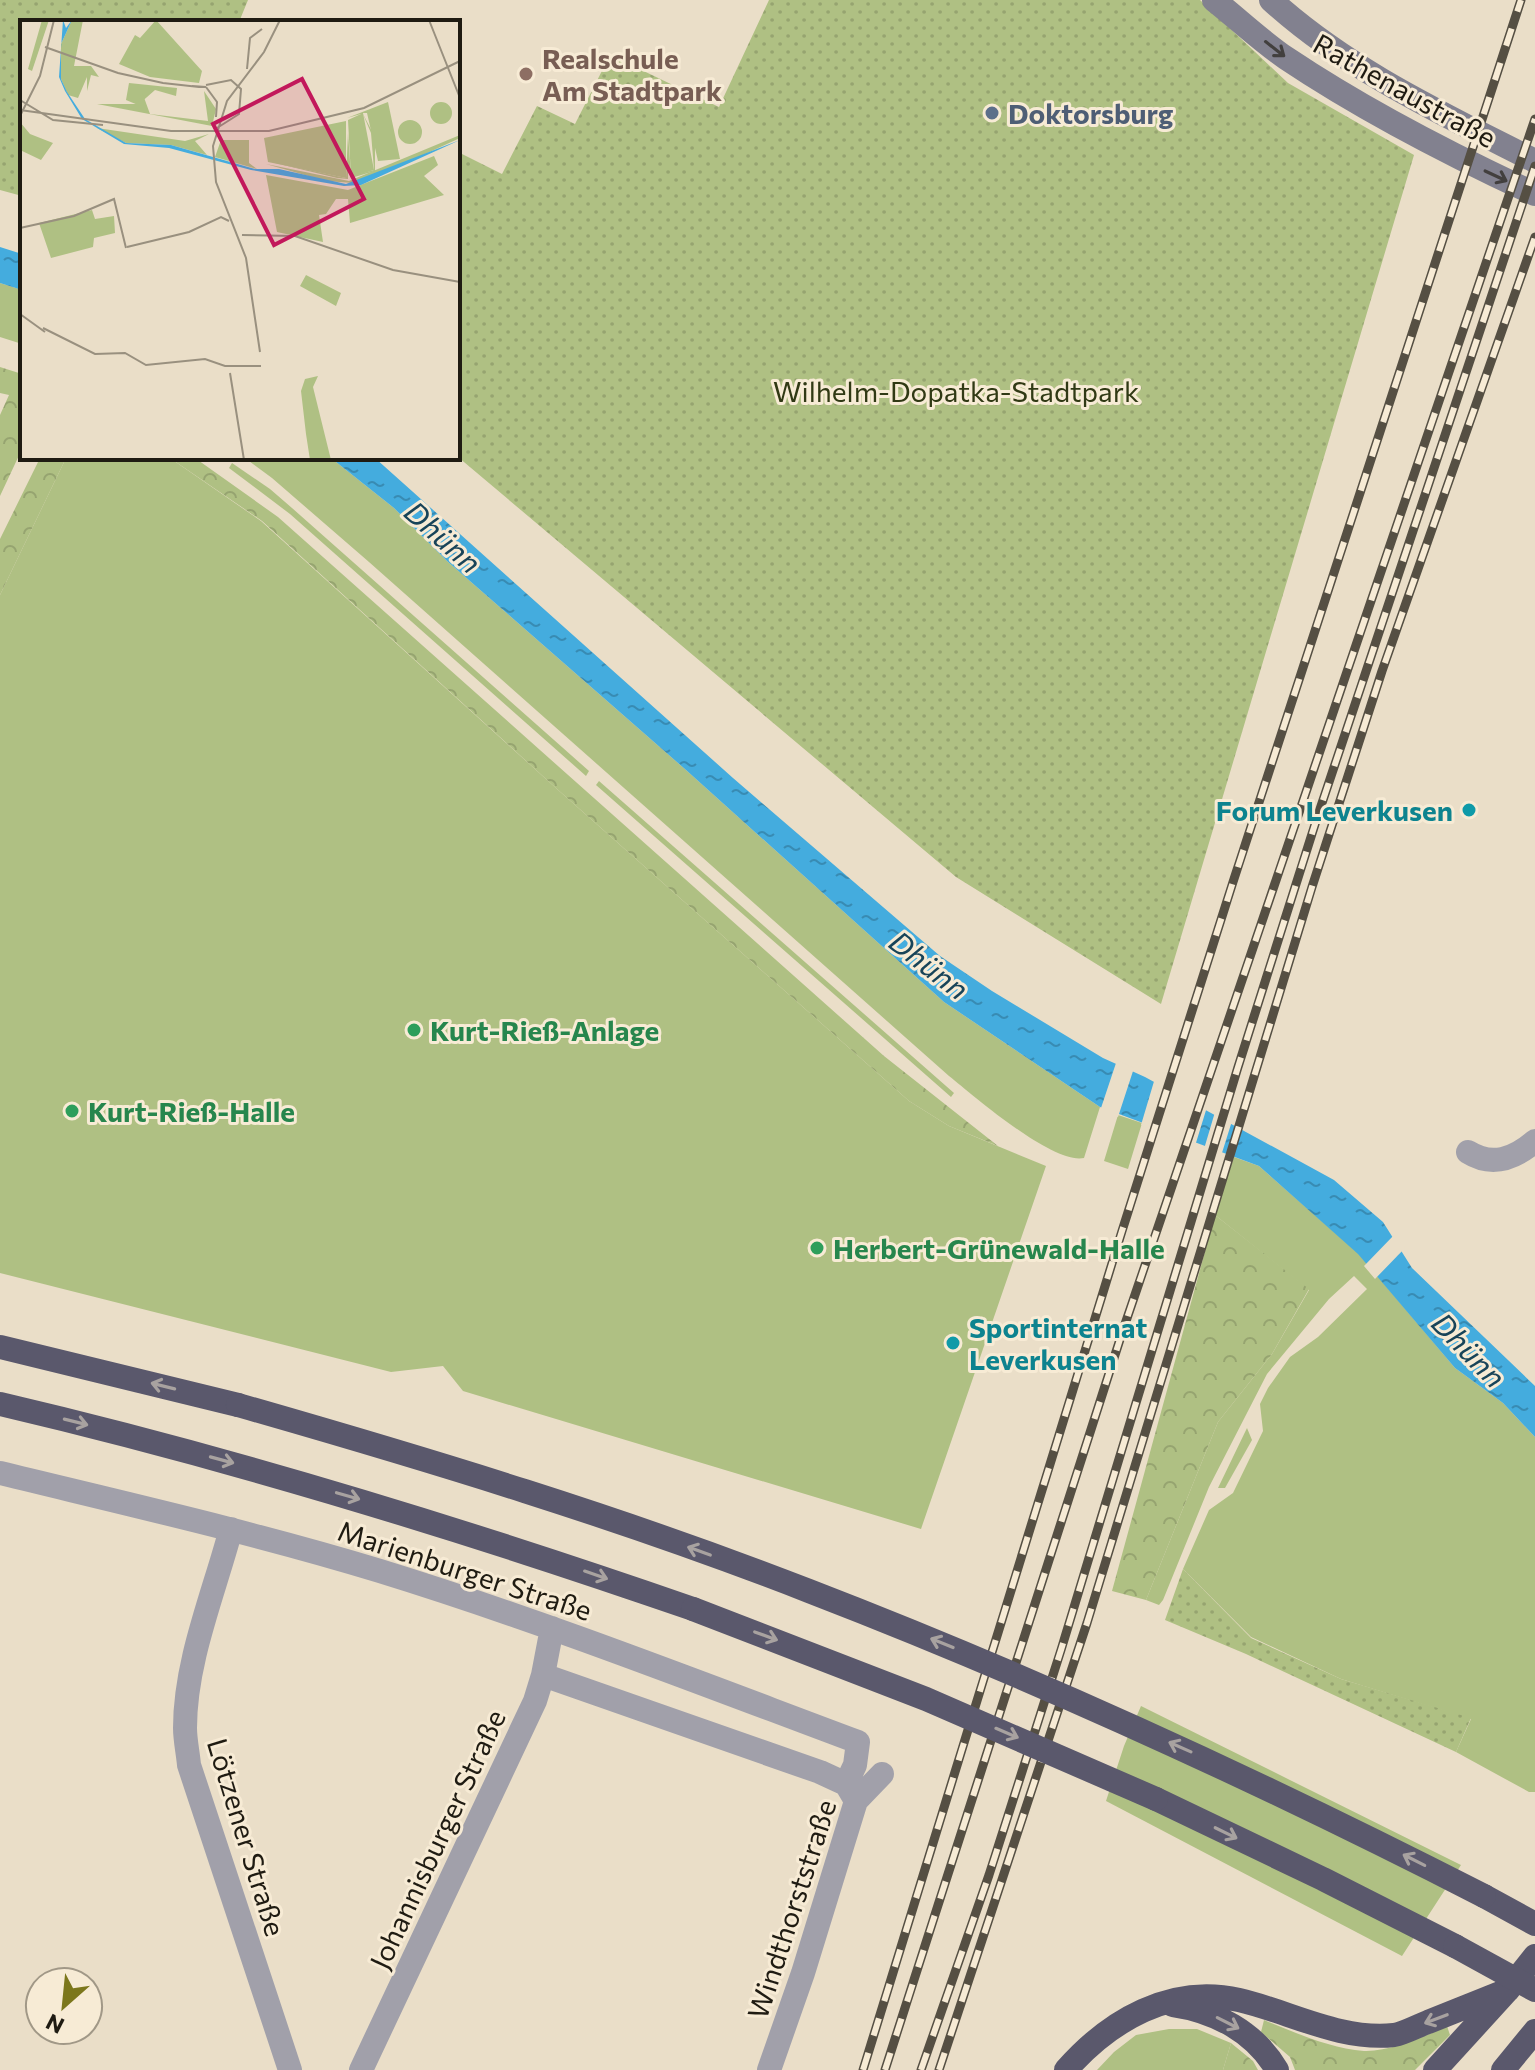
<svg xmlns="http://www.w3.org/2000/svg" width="1535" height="2070" viewBox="0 0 1535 2070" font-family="Commissioner,sans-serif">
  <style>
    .green { fill: #afc083 }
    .forest { fill: url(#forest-crowns) }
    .park { fill: url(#park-dots) }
    .water { fill: url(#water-ripples) }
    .pier { fill: #eadec8 }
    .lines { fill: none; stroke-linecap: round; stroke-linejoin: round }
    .street { stroke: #a1a0aa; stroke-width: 24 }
    .secondary { stroke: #82818f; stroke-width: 24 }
    .highway { stroke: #5a586c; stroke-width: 24 }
    .rail-casing { stroke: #554f43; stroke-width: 9 }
    .rail { stroke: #f7ebd5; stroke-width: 6; stroke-dasharray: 18; stroke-linecap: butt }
    .highway-bridge { stroke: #5a586c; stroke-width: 24 }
    .oneway { stroke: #423f3e }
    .oneway2 { stroke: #a8a2a0 }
    .education-dot { fill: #8d6e63; stroke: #f7ebd5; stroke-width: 3 }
    .service-dot { fill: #5c6f8a; stroke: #f7ebd5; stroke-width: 3 }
    .culture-dot { fill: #0f9aa8; stroke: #f7ebd5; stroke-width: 3 }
    .leisure-dot { fill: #2e9e5b; stroke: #f7ebd5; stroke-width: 3 }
    .labels { text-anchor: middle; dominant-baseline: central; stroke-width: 6; stroke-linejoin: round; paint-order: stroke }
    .education-label { font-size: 28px; font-weight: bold; fill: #785e54; stroke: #f7ebd5; text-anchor: start }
    .street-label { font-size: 28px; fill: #1f1b12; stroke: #f7ebd5 }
    .service-label { font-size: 28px; font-weight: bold; fill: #4e5e75; stroke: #f7ebd5; text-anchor: start }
    .park-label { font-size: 28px; fill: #303914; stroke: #f7ebd5 }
    .culture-label { font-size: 28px; font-weight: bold; fill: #0d838f; stroke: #f7ebd5; text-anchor: end }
    .leisure-label { font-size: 28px; font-weight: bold; fill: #27864d; stroke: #f7ebd5; text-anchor: start }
    .water-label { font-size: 30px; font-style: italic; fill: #184459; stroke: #f7ebd5 }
    .inset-road { fill: none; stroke: #99907f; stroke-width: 2 }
    .view { fill: #c2185b; fill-opacity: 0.15; stroke: #c2185b; stroke-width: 4 }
    .inset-edge { fill: none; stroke: #1f1b12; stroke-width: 4 }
  </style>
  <defs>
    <pattern id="forest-crowns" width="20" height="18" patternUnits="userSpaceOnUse" patternTransform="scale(2)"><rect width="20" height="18" fill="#afc083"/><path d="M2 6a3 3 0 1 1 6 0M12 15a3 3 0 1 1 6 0" fill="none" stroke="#96a470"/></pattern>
    <pattern id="park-dots" width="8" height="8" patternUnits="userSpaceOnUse" patternTransform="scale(2)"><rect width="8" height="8" fill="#afc083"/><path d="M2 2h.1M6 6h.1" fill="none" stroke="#96a470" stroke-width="1.8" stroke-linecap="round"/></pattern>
    <pattern id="water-ripples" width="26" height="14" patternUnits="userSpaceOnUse" patternTransform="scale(2)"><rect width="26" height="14" fill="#44acde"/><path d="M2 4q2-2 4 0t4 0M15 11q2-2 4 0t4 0" fill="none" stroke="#388bb3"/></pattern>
  </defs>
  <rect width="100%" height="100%" fill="#eadec8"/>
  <path class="green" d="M0 283 22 290V344L0 337Z
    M66 458H170L261 521 557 789 909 1101 949 1126 1046 1166 921 1529 463 1391 443 1366 391 1372 0 1273V595Z
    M245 458H331L394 508 447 561 686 770 944 1002 1100 1107 1084 1158C1053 1165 974 1096 949 1076L369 562 272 478Z
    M232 463 270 489 292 508 589 771 586 776 290 514 229 468Z
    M599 781 954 1093 951 1097 596 785Z
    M1118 1115 1142 1123 1128 1169 1104 1161Z
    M1234 1157 1259 1166 1358 1253 1455 1368 1503 1403 1535 1437V1792H1529L1456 1752 1471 1719 1341 1679 1251 1637 1183 1569 1209 1510 1233 1493 1263 1431 1260 1404 1268 1388 1290 1357 1318 1337 1367 1289 1354 1276 1329 1299 1267 1374 1209 1487 1163 1600 1159 1605 1146 1600 1218 1422 1272 1354 1309 1290 1215 1215Z
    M1247 1428 1252 1440 1225 1488H1218Z
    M1141 1706 1461 1865 1402 1956 1106 1801 1124 1746Z
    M1169 2029H1197L1231 2043 1223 2070H1097L1114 2052 1136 2035Z"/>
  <path class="forest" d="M0 367 22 374V449L0 496V415L9 395 0 393Z
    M40 458H66L0 595V539Z
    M170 458H195L278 517 884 1056 998 1146 949 1126 909 1101 557 789 262 521Z
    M1215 1215 1309 1289 1272 1354 1218 1422 1146 1600 1112 1591Z
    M1264 2020C1296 2033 1329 2048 1364 2051 1389 2052 1425 2036 1447 2026L1450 2035 1415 2070H1295L1290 2057 1261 2032Z
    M1231 2043 1253 2061 1258 2070H1223Z"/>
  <path class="park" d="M0 0H248L239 22H22V196L0 190Z
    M769 0H1200L1288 83 1414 155 1161 1004 956 877 458 457V152L502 174 537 106 575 124 610 55 719 107Z
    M1183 1569 1251 1638 1341 1679 1471 1718 1456 1752 1246 1654 1165 1620Z"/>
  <path class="water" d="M0 247 22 254V290L0 283Z
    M331 458H375L733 778 940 956 992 991 1103 1058 1145 1077 1334 1180 1383 1222 1412 1268 1535 1386V1437L1503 1403 1455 1368 1358 1254 1259 1166 1100 1107 944 1002 686 770 447 561 394 508Z"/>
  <path class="pier" d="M1117 1060 1134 1068 1118 1117 1100 1111Z
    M1155 1078 1207 1107 1195 1146 1141 1125Z
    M1215 1112 1232 1121 1221 1156 1204 1149Z
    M1395 1234 1405 1248 1375 1279 1364 1266Z"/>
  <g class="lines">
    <path class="street" d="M1468 1152C1492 1167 1514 1159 1535 1141
      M0 1473C127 1504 255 1533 380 1571 542 1621 700 1683 858 1742L855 1765 846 1784
      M231 1529C214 1593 185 1661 185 1728 185 1740 188 1753 189 1765L290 2070
      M543 1675 820 1772 846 1784 856 1801
      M361 2070 535 1701 543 1675 552 1628
      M769 2070 803 1973 856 1801 882 1774"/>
    <path class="secondary" d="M1214 0C1238 19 1261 41 1286 58 1365 111 1449 154 1535 194
      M1271 0C1348 70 1443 114 1535 161"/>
    <path class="highway" d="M0 1347 238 1405
      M0 1404C235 1459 465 1530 693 1609
      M1156 1799 1323 1879 1455 1946
      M1484 1896 1535 1924
      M1173 2005C1215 2011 1255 2032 1277 2070
      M1066 2070C1109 2021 1171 1984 1239 2000 1288 2011 1340 2041 1394 2035 1405 2033 1417 2026 1428 2022 1455 2011 1481 2001 1508 1990
      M1435 2070 1508 1990 1535 1956
      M1503 2070 1535 2031"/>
    <g class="rail-casing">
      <path id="rail" d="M863 2070 1122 1231 1233 882 1521 0
        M885 2070 1123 1330 1535 119
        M921 2070 989 1875 1061 1650 1238 1067 1317 818 1535 166
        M939 2070 1087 1623 1312 887 1382 671 1535 237"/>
    </g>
    <use href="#rail" class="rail"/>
    <path class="highway-bridge" d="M238 1405C430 1460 622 1518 809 1591 1040 1680 1263 1783 1484 1896
      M693 1609 926 1699 1156 1799
      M1455 1946 1535 1990"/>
  </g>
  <defs><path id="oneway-shaft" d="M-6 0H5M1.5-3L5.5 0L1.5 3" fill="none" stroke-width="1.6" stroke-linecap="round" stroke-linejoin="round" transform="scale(2)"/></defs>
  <g class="oneway">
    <use href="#oneway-shaft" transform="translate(1275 49) rotate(38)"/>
    <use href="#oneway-shaft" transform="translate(1496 176) rotate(25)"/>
  </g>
  <g class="oneway2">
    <use href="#oneway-shaft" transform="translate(163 1386) rotate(-166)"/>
    <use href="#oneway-shaft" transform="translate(76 1422) rotate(14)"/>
    <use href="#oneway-shaft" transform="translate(222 1460) rotate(15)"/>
    <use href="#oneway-shaft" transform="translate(348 1496) rotate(16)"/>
    <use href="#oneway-shaft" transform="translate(699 1551) rotate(-160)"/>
    <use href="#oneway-shaft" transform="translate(596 1575) rotate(19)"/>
    <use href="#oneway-shaft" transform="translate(766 1636) rotate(20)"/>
    <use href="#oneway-shaft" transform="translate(942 1643) rotate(-158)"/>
    <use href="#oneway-shaft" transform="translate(1007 1733) rotate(23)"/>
    <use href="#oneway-shaft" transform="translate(1180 1747) rotate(-156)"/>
    <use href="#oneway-shaft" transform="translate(1226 1833) rotate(26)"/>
    <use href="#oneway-shaft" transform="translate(1414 1860) rotate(-153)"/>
    <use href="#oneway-shaft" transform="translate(1436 2019) rotate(159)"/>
    <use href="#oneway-shaft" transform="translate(1228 2023) rotate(27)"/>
  </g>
  <circle class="education-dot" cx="526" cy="74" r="8"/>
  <circle class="service-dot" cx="992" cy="113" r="8"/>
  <g class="culture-dot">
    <circle cx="1469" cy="810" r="8"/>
    <circle cx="953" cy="1343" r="8"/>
  </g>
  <g class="leisure-dot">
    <circle cx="414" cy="1030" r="8"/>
    <circle cx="72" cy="1111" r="8"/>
    <circle cx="817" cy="1248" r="8"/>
  </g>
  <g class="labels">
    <g class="education-label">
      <text x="542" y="58">Realschule<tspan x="542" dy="32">Am Stadtpark</tspan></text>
    </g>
    <g class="street-label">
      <text transform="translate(1405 90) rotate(29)">Rathenaustraße</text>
      <text transform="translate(465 1570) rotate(18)">Marienburger Straße</text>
      <text transform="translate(247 1837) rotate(73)">Lötzener Straße</text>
      <text transform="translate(437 1839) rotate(-65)">Johannisburger Straße</text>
      <text transform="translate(791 1909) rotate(-72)">Windthorststraße</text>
    </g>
    <g class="service-label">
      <text x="1008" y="113">Doktorsburg</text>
    </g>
    <g class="park-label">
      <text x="956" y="391">Wilhelm-Dopatka-Stadtpark</text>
    </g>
    <g class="culture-label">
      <text x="1453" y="810">Forum Leverkusen</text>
      <text x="969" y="1327" text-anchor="start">Sportinternat<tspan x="969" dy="32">Leverkusen</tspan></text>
    </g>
    <g class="leisure-label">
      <text x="430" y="1030">Kurt-Rieß-Anlage</text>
      <text x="88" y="1111">Kurt-Rieß-Halle</text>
      <text x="833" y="1248">Herbert-Grünewald-Halle</text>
    </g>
    <g class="water-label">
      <text transform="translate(444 536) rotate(42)">Dhünn</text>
      <text transform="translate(930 964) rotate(38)">Dhünn</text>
      <text transform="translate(1470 1349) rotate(46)">Dhünn</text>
    </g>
  </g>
  <g transform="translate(20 20)">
    <rect width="440" height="440" fill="#eadec8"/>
    <path d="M52 0H63L54 46H71L79 57 71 55 67 71V57L58 78 48 75 41 59V24ZM136 0 182 51 179 63 130 57 99 44 115 15 120 18ZM109 63 157 68 156 76 135 70 118 85 106 80ZM368 82 380 139 358 141 347 93H343L354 150 331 157 328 100 341 94 327 98ZM410 93a11 11 0 1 1 22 0a11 11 0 1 1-22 0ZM378 112a12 12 0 1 1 24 0a12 12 0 1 1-24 0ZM326 101V158L248 142 244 118ZM77 108 165 121 189 114 175 121 187 135 151 125 106 123ZM440 115V118L355 157 333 163 306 161 246 144 329 161ZM201 120H229V143L237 149 195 137Z" fill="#afc083"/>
    <path d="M22 0H29L12 51 8 49ZM184 71 196 89 192 106 77 84H118L122 72 130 94 188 101ZM343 94 355 117V151L331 158 328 147V159L317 158 251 142 326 158 328 113 331 156 354 150 351 113Z" fill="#afc083"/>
    <path d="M0 102 10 114 33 123 21 140 0 130ZM414 136 418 145 404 156 424 175 330 203 328 179H316L306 194 299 195 303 222 257 212 246 155 328 170ZM72 190 75 199 94 196 95 213 74 218 73 227 31 238 19 203ZM286 255 321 273 316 286 280 266ZM298 356 293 367 311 440H290L286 414 281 371 285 359Z" fill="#afc083"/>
    <path d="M43 0 46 8 52 0 41 24V59L47 72 65 99 106 123 151 125 235 149H259L326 164 440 120 341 165 324 166 231 150 149 128 104 124 62 99 45 71 39 57Z" fill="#44acde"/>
    <path class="inset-road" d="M409 0 440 78M25 27 98 53 143 63 179 67H186L172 66M227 49 230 18 242 9M186 65 211 60 221 69 219 94 197 108M186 67 197 82 196 97M0 80 33 100 83 105M0 90 151 111H249L344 88 440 41M0 96 20 56 34 0M0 208 54 196 94 179 106 228M222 215 275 216 373 250 440 262M107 227 169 212 201 197 209 201M0 294 25 312M23 308 75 334 105 333 126 345 185 339 205 346H241M240 332 226 238 196 162 193 126 207 81 244 32 260 0M210 353 224 440"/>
    <path class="view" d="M282 59 344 179 254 225 193 104Z"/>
    <rect width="440" height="440" class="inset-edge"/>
  </g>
  <g transform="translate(64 2006) rotate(207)"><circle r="38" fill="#f7ebd5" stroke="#a19887" stroke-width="2"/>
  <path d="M0-6L14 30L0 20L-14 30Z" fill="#7c771c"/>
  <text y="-12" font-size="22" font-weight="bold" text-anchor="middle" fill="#1f1b12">N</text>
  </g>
</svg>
